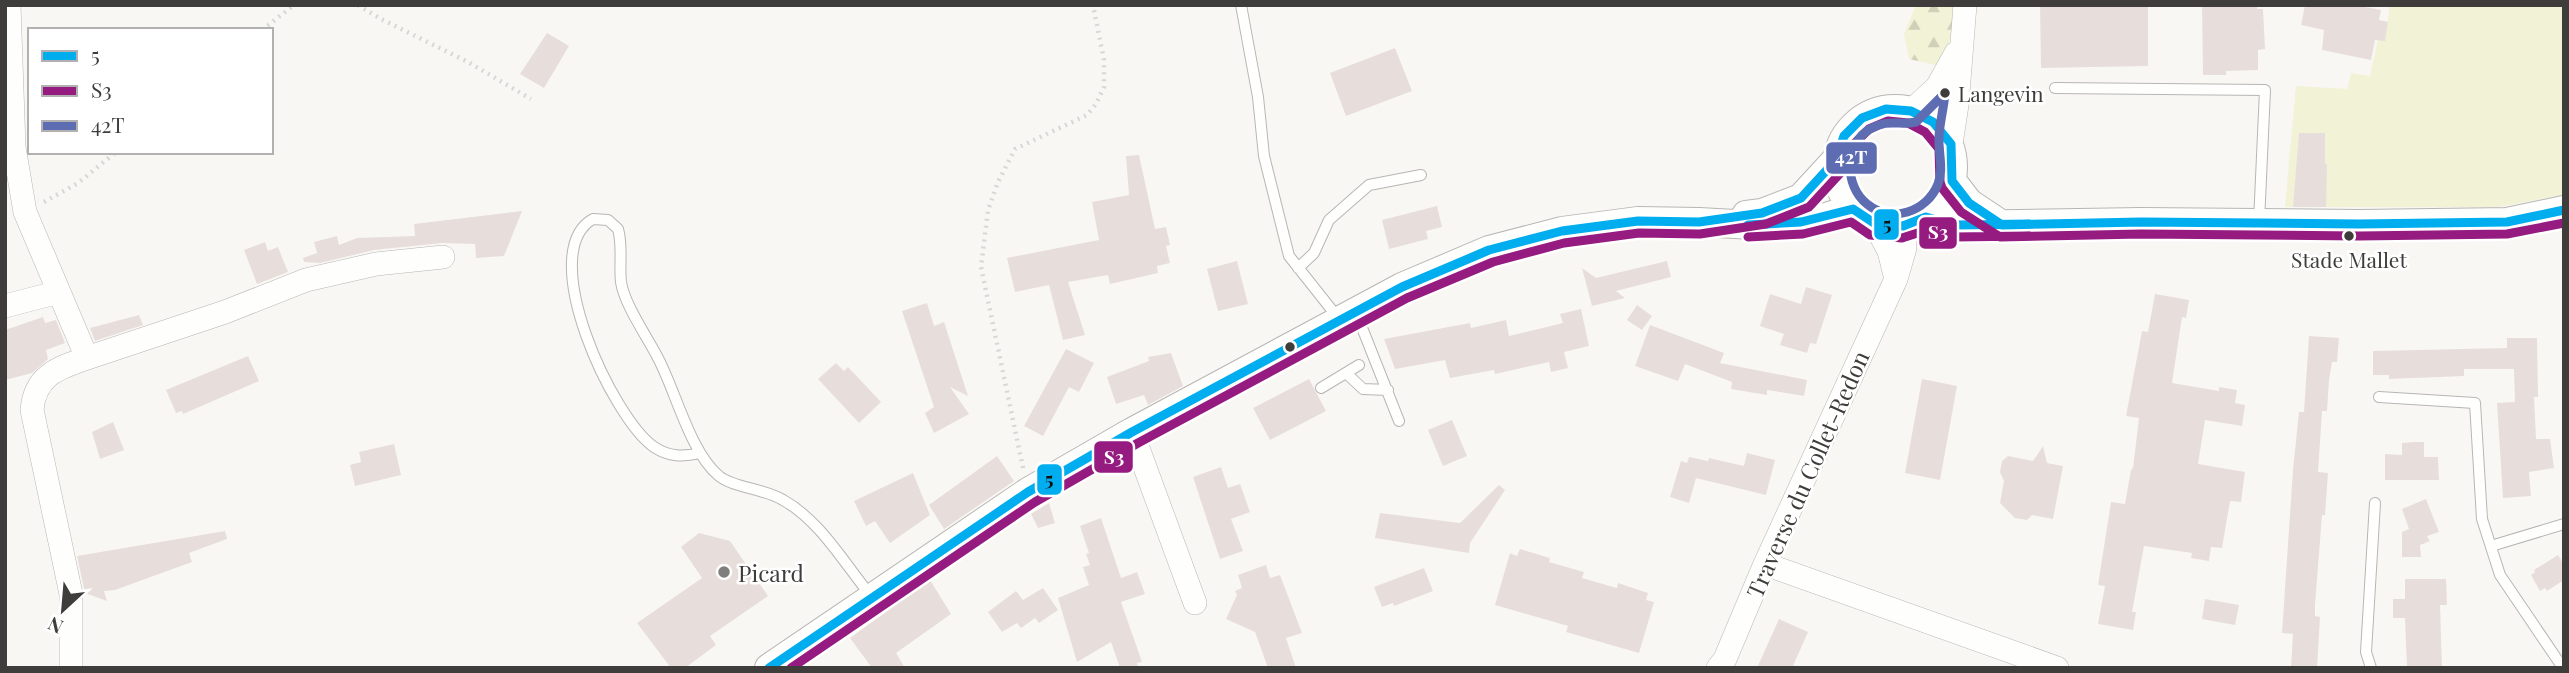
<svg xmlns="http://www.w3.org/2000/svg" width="2569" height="673" viewBox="0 0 2569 673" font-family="'Playfair Display',serif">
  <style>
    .forest { fill: url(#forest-firs) }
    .garden { fill: #f1f2d6 }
    .building { fill: #e7dedb }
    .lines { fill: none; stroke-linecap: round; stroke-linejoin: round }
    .service-casing { stroke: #b8b6b4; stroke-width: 12 }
    .minor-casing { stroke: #b8b6b4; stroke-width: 24 }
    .tertiary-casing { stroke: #b8b6b4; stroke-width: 30 }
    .path { stroke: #d8d7d6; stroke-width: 4.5; stroke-dasharray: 2 5; stroke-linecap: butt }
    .service { stroke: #fefefd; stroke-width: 10 }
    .minor { stroke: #fefefd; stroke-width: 23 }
    .tertiary { stroke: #fefefd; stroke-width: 28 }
    .bus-1-casing { stroke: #fff; stroke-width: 14 }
    .bus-2-casing { stroke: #fff; stroke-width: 14 }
    .bus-3-casing { stroke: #fff; stroke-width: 14 }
    .bus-1 { stroke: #00adee; stroke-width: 9 }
    .bus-2 { stroke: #951b81; stroke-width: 9 }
    .bus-3 { stroke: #5e6cb2; stroke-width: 9 }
    .bus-dot { fill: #3e3d3b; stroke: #fff; stroke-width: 2.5 }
    .poi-dot { fill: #7f7e7c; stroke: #fff; stroke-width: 2.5 }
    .labels { text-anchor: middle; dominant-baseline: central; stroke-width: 5; stroke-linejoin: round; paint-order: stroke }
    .bus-label { font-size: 21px; fill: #3e3d3b; stroke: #fff; text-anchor: start }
    .street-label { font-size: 23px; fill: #3e3d3b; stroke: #fff }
    .poi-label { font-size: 23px; fill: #3e3d3b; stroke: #fff; text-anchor: start }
    .line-badge { stroke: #fff; stroke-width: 2.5 }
    .badge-label { font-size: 19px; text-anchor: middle; font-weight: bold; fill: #fff }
    .pale-badge-label { font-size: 19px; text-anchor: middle; font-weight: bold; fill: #111 }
  </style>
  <defs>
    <pattern id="forest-firs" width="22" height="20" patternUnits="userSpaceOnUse" patternTransform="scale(1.75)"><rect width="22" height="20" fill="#f1f2d6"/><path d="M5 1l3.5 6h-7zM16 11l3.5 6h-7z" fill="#d0d0b9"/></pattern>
  </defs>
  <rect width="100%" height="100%" fill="#f9f7f4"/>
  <path class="forest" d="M1916 5H1954C1955 25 1949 49 1940 66L1909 59 1904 34Z"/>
  <path class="garden" d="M2390 5H2564V195L2498 207H2285L2296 86 2347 89 2351 73 2370 76 2378 40H2385Z"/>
  <path class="building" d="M2040 5H2148V66L2041 68Z
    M2202 5H2257V9H2263L2265 49 2258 50V70L2226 71V75H2203Z
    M2305 5H2355L2381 10 2379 20 2388 22 2385 41 2375 40 2371 60 2322 50 2324 30 2301 25Z
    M547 33 569 46 544 88 520 74Z
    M1395 48 1412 91 1346 116 1330 73Z
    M2299 133H2325V165L2327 164 2326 207H2293Z
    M1139 155 1155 229 1166 227 1170 245 1166 246 1170 263 1157 266 1158 273 1110 284 1108 275 1068 282 1085 335 1063 340 1049 285 1015 292 1007 258 1099 240 1092 202 1129 195 1126 156Z
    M1437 206 1442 227 1426 231 1428 239 1389 249 1382 220Z
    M522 211 504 256 476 258 475 244 442 243 374 250 320 263 304 262 303 258 317 253 314 242 337 236 339 245 357 238 415 236 414 224Z
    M265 242 268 251 278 247 288 272 257 284 244 250Z
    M1237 261 1248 304 1218 311 1207 269Z
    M1667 261 1671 277 1616 291 1625 298 1592 306 1582 268 1596 278Z
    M1806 287 1832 295 1816 344 1810 343 1807 353 1780 345 1784 334 1760 326 1770 294 1801 304Z
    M2155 294 2189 300 2186 318 2182 317 2172 383 2219 391V387L2237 390 2235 403 2245 405 2242 426 2205 420 2198 464 2245 472 2241 502 2230 501 2222 548 2211 547 2209 561 2191 558 2192 553 2144 546 2132 612H2136L2133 630 2098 624 2105 586 2098 585 2111 502 2125 504 2131 470 2133 468 2139 418 2126 416 2142 331 2148 332Z
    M927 303 934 326 944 322 968 396 950 387 969 414 934 433 925 413 934 407 902 311Z
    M1637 305 1652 316 1642 330 1627 320Z
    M1581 309 1589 346 1564 352 1568 368 1551 372 1549 362 1495 374 1494 370 1450 378 1445 360 1395 369 1384 339 1470 323 1471 328 1506 320 1509 336 1563 323 1560 314Z
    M139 315 143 325 95 341 90 328Z
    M43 317 45 323 56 320 65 343 46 350 48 359 32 373 5 380V330Z
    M1650 325 1724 353 1720 363 1807 380 1804 396 1767 390V395L1731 389 1732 382 1685 364 1678 381 1635 366Z
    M2309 336 2339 338 2337 362H2332L2329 380 2327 411H2322L2318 472 2328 473 2325 515H2322L2315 605V616L2320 617 2317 668H2291L2293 634 2282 633 2293 470 2299 412H2304Z
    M2507 338H2537L2538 397H2534L2536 439H2550L2554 468 2529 472 2531 496 2503 498 2497 403 2515 402 2514 369H2464V376L2389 379V375H2373V351L2507 348Z
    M1066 349 1094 363 1079 392 1069 387 1043 436 1024 426Z
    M1171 353 1183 386 1148 405 1144 395 1116 404 1107 377 1149 361 1148 357Z
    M248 356 259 381 183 414 182 411 176 413 166 390Z
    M836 363 844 371 848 367 881 402 859 423 818 379Z
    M1309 379 1326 411 1270 440 1253 408Z
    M1922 379 1957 386 1940 480 1905 473Z
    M1452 420 1467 456 1443 466 1428 430Z
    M113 422 124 450 100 459 92 432Z
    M2414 442H2424V457H2438L2439 480H2385V454L2402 455V443Z
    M394 444 401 475 355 486 350 465 361 462 359 452Z
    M2043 446 2047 463 2063 466 2053 519 2032 515 2027 520 2015 518 2000 503 2004 481 2000 472 2002 461 2008 456 2033 461Z
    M1747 453 1775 460 1766 495 1696 478 1689 503 1670 497 1681 461 1687 463 1689 457 1708 461 1709 458 1744 466Z
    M997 456 1014 481 944 529 929 505Z
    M1221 467 1228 488 1240 484 1250 512 1231 519 1243 551 1220 559 1193 477Z
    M913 473 930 515 890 543 875 521 866 526 854 501Z
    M1499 485 1505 490 1470 543 1469 553 1375 538 1380 513 1460 523Z
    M2426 499 2439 532 2427 536 2430 541 2420 545 2421 557H2402V532L2409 529 2402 509Z
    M1049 503 1055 523 1038 528 1031 514Z
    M1101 518 1121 578 1137 572 1145 594 1121 602 1142 662 1137 663 1138 668H1120L1111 642 1077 662 1058 598 1089 585 1083 567 1090 565 1086 554 1089 553 1080 526Z
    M225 531 227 539 189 553 192 562 115 590 104 591 107 601 85 593 77 556Z
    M699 533 730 541 768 596 710 636 716 645 685 668H671L637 623 702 578 681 547Z
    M1520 549 1550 558 1549 562 1584 572 1582 578 1617 588 1618 583 1648 593 1646 600 1654 602 1639 653 1566 632 1568 626 1495 605 1510 553 1517 556Z
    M2558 555 2564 565V580L2547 591 2545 588 2540 591 2531 575 2535 572 2534 570Z
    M1266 565 1270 578 1280 575 1302 633 1286 638 1296 668H1268L1255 632 1226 619 1237 595 1235 591 1242 588 1238 575Z
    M1424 568 1433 591 1394 606 1393 603 1382 607 1374 587Z
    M2405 579H2446L2447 605H2440L2442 668H2407L2405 618H2393V599H2405Z
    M930 580 951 614 896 653 905 668H872L850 638Z
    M1043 588 1058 610 1039 623 1035 618 1021 628 1017 623 1002 632 988 612 1016 591 1023 600Z
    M2205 599 2239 605 2235 625 2202 619Z
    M1779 619 1808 632 1792 668H1757Z"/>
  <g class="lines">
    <g class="service-casing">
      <path id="service" d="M1241 5 1258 97 1264 156 1289 256 1339 319
        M2055 88 2265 90 2259 222
        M1298 268 1314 253 1329 220 1369 185 1421 175
        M1357 315 1399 421
        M1346 373 1363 389 1388 390
        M1321 388 1359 365
        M2379 397 2475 403 2482 519 2500 575 2563 668
        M700 453C683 457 669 457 654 447 613 419 534 252 593 219L608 220 618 229C623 246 619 264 621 282 624 304 648 338 658 358 676 392 690 452 719 476 734 488 763 488 783 500 821 521 845 565 872 597
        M2491 546 2564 524
        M2371 668 2366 652 2375 503"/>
    </g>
    <g class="minor-casing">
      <path id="minor" d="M9 5 14 147 25 212 87 358C58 368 35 375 32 410L71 594V668
        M1911 111 1937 87 1956 53
        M1951 144 1957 105 1965 5
        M1874 223 1889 251 1896 279
        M5 306 59 292
        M87 358 225 312 306 280 376 264 443 257
        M1132 432 1195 603
        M1765 564 2057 668
        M1718 668 1725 659 1765 564 1896 279 1905 248 1903 226"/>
    </g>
    <g class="tertiary-casing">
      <path id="tertiary" d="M1837 167a58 58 0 1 1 116 0a58 58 0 1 1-116 0Z
        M1952 181 1969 203 2002 225
        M1746 215 1762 213 1801 198 1836 160
        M1926 217 1955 225 2141 222 2359 224 2507 222 2564 210
        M769 668 1028 492 1132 432 1402 287 1489 250 1562 231 1638 221 1699 222 1771 226 1816 220 1853 209"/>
    </g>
    <path class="path" d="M358 5 381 19 468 62 531 99
      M262 30 294 5
      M44 202 78 183 116 152
      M1023 468 981 267 988 210 998 182 1015 149 1087 115 1096 104 1104 87V60L1093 5"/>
    <use href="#service" class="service"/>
    <use href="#minor" class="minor"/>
    <use href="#tertiary" class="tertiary"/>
    <g class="bus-1-casing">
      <path id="bus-1" d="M1748 225 1801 222 1853 209 1874 223 1903 226 1926 217 1955 225 2029 224
        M769 668 1028 492 1132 432 1402 287 1489 250 1562 231 1638 221 1699 222 1762 213 1801 198 1836 160 1844 136 1862 118 1886 109 1911 111 1933 122 1951 144 1952 181 1969 203 2002 225 2141 222 2359 224 2507 222 2564 210"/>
    </g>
    <g class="bus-2-casing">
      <path id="bus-2" d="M1748 237 1803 234 1851 222 1870 235 1902 238 1927 230 1954 237 2029 236
        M791 668 1035 502 1138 443 1407 298 1493 262 1564 243 1639 233 1700 234 1766 224 1809 207 1846 167 1855 143 1869 129 1888 121 1908 123 1925 132 1939 149 1940 182 1942 188 1961 212 2000 237 2141 234 2359 236 2507 234 2564 223"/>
    </g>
    <g class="bus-3-casing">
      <path id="bus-3" d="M1945 93C1944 107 1940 121 1939 136 1938 152 1944 169 1938 184 1927 212 1891 224 1867 204 1844 186 1844 144 1870 129 1889 118 1899 126 1916 122Z"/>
    </g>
    <use href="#bus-1" class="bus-1"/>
    <use href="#bus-2" class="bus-2"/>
    <use href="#bus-3" class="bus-3"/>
  </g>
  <g class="bus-dot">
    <circle cx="1945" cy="93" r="6"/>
    <circle cx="2349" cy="236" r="6"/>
    <circle cx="1290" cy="347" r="6"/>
  </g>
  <circle class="poi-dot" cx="724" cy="572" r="7"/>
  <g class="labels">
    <g class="bus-label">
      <text x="1958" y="93">Langevin</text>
      <text x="2349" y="259" text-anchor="middle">Stade Mallet</text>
    </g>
    <g class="street-label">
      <text transform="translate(1807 474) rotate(-66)">Traverse du Collet-Redon</text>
    </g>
    <g class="poi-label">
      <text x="738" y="572">Picard</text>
    </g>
  </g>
  <g class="line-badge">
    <rect x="1825" y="141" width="53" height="34" rx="7" fill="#5e6cb2"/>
    <rect x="1873" y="208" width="27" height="33" rx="7" fill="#00adee"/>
    <rect x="1918" y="216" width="40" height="34" rx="7" fill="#951b81"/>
    <rect x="1093" y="440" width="41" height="34" rx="7" fill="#951b81"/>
    <rect x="1036" y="463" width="27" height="33" rx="7" fill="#00adee"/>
  </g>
  <g class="badge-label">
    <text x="1851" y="164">42T</text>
    <text x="1938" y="239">S3</text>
    <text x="1114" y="464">S3</text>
  </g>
  <g class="pale-badge-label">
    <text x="1887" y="231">5</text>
    <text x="1049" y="486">5</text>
  </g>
  <rect width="2569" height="673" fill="none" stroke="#3e3d3b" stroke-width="14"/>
  <rect x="28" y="28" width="245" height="126" fill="#ffffff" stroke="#b2b1b1" stroke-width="2"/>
  <rect x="42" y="51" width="35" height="10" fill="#00adee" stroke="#b2b1b1" stroke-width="2"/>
  <text x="91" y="63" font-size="21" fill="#3e3d3b">5</text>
  <rect x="42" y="86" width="35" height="10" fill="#951b81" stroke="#b2b1b1" stroke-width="2"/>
  <text x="91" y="98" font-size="21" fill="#3e3d3b">S3</text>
  <rect x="42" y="121" width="35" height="10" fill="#5e6cb2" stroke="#b2b1b1" stroke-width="2"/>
  <text x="91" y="133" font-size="21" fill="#3e3d3b">42T</text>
  <g transform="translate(63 610) rotate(206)" stroke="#ffffff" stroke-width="5" paint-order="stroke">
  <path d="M0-5L12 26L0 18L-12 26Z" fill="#3e3d3b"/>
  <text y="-10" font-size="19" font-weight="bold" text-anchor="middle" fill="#3e3d3b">N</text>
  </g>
</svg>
